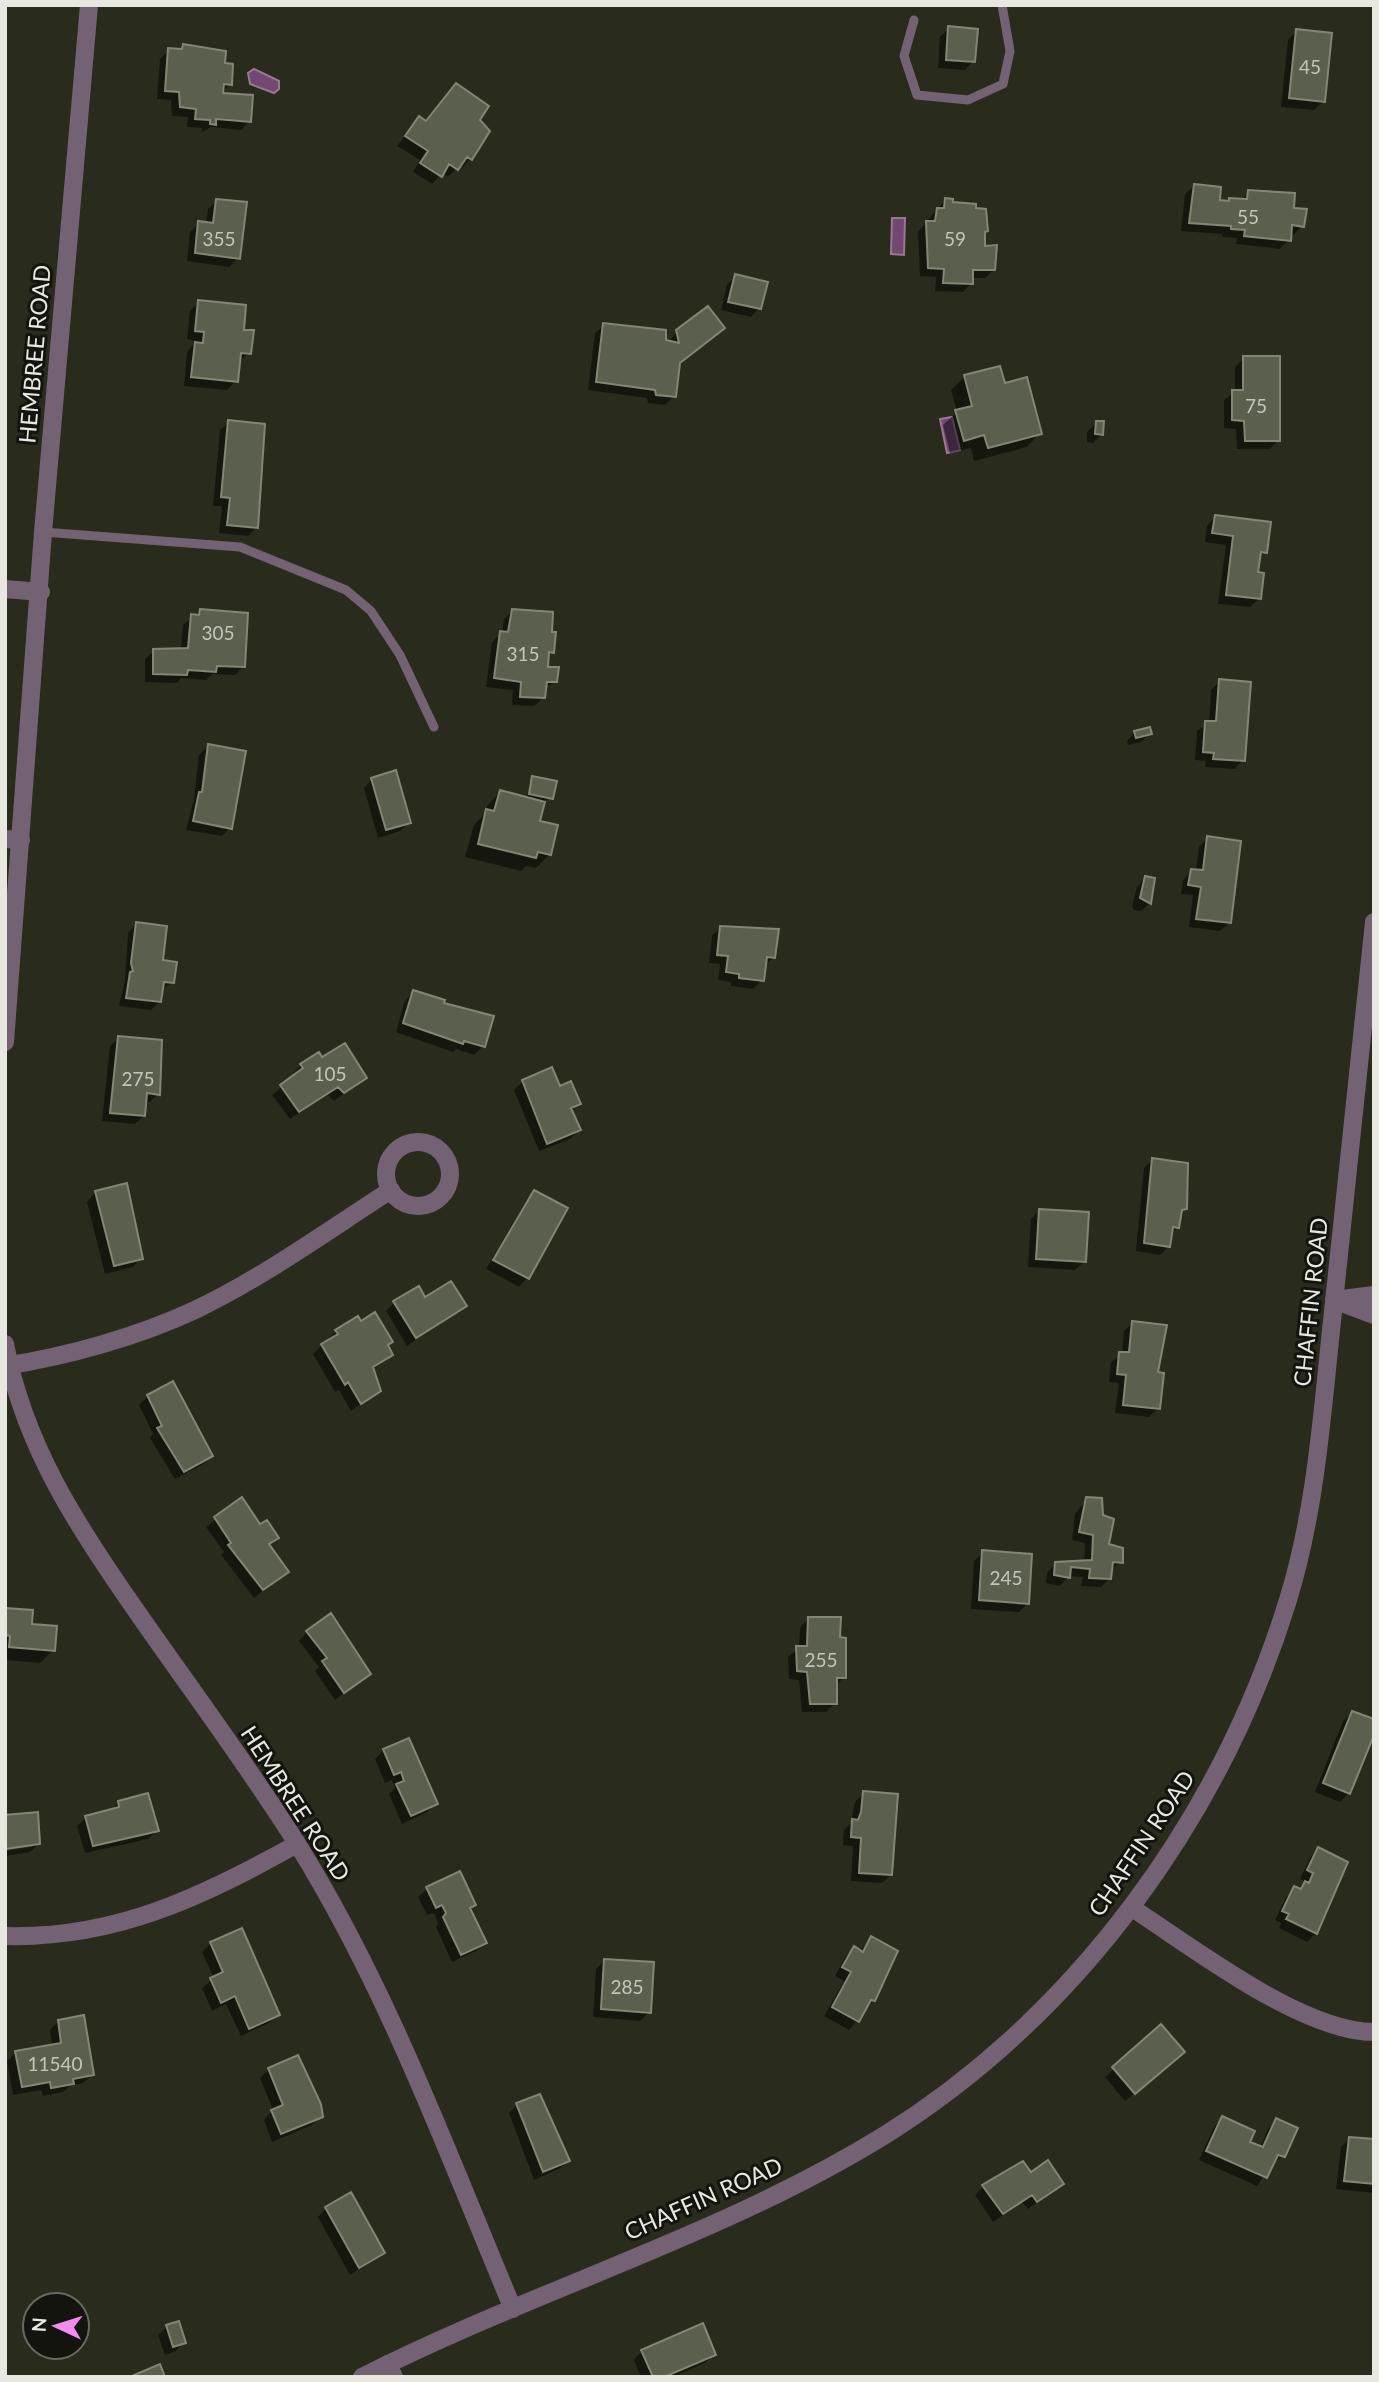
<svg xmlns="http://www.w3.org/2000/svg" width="1379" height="2382" viewBox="0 0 1379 2382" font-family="Lato,sans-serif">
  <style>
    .water { fill: #734772; stroke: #967893; stroke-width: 2 }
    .shadow { fill: #0007 }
    .building { fill: #5b5f4e; stroke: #838675; stroke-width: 2 }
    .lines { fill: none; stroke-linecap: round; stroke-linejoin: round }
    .service { stroke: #756174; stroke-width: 9 }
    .minor { stroke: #756174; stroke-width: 18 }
    .tertiary { stroke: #756174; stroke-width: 18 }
    .labels { text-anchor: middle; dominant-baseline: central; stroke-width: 6; stroke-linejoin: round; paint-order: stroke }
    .number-label { font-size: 19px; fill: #c4c6bc }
    .street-label { font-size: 23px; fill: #e7e9e0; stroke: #12140d }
  </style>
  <rect width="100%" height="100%" fill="#292c1d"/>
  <path class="water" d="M254 69 279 81V89L274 93 250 84 248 73Z
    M892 218H905L904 255 891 254Z
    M952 417 960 450 947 453 940 419Z"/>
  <path class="shadow" d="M949 28 973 61 965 70 938 68 940 37Z
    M1296 31 1323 102 1314 110 1281 107 1288 40Z
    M183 46 215 49 230 84 222 92 249 121 241 130 211 127 202 132V128L187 127 188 117 172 116 171 100 157 99 160 59 169 50 179 51Z
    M487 106 478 124 470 159 462 168 459 166 448 177 442 173 432 184 413 172 420 160 397 146 419 118 425 122Z
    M1194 186 1218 202 1227 203 1240 201 1249 192 1292 209 1302 226 1293 235 1289 234V240L1280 249 1236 244 1237 238 1223 237 1222 234 1181 231 1185 194Z
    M945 200 974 210 983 233V248L994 270 985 278H971V283L963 292 935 291 936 277 920 276 918 232Z
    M217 201 238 258 229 267 187 261 190 232 199 223 206 224 208 209Z
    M736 276 759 308 751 317 721 310 727 285Z
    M199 302 242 331 249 353 238 362 236 381 227 390 184 386 187 352 196 341 187 339 190 311Z
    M604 325 669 342 677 331 723 328 678 364 674 396 665 405 648 403 647 398 588 390 595 333Z
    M1244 358 1278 440 1270 449H1237L1236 429 1224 428V400L1235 392V367Z
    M965 377 1003 385 1040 433 1027 447 974 461 971 448 950 453 943 425 957 412 951 390Z
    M229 422 257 527 248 536 219 533 222 506H213L220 430Z
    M1096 423 1102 434 1093 443 1087 442V432Z
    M1215 517 1265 552 1258 559 1256 573 1259 599 1250 607 1218 604 1226 545 1205 542 1207 526Z
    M513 610 554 633 546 668 555 681 544 690 543 698 534 706 512 705 513 690 486 687 492 642 502 632 504 619Z
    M200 611 244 666 235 675 212 674 206 680 181 678 177 683 145 682V659L154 651 181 650 183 625Z
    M1220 681 1243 760 1235 769 1205 767 1206 761 1195 760 1197 731 1209 723 1211 690Z
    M1135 732 1150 734 1141 742 1128 745 1127 741Z
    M208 746 230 828 222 836 186 830 194 799 199 755Z
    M533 778 552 798 543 801 538 822 549 855 536 868 526 866 521 871 465 857 474 825 485 813 487 806 500 792 526 799Z
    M372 779 409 823 400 831 378 838 364 788Z
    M1208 838 1229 923 1220 931 1189 927 1193 895 1181 894 1183 880 1191 871H1196L1199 847Z
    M1145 878 1150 903 1141 911 1134 910 1132 906 1137 887Z
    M136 924 173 982 161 990 160 1002 151 1010 119 1006 125 980 128 933Z
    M721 927 774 957 764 966 762 980 753 989 731 986V982L718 980 720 964 709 963 712 936Z
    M413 992 483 1046 474 1055 456 1049 453 1052 396 1032 405 1001Z
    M119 1038 158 1094 150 1102H145L144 1116 135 1124 102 1121 110 1046Z
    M322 1060 365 1078 334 1101 328 1095 290 1119 272 1095 295 1076 293 1074 301 1065Z
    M523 1081 559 1088 579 1104 571 1112 579 1130 570 1139 539 1151 514 1090Z
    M1153 1159 1185 1208 1180 1213 1178 1227 1170 1234 1169 1246 1160 1255 1136 1251 1144 1168Z
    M126 1185 141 1258 133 1267 105 1274 87 1202 95 1193Z
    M535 1192 566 1209 527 1278 519 1287 486 1269 526 1201Z
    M1040 1210 1084 1262 1075 1270 1028 1267 1031 1219Z
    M425 1300 465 1306 407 1346 386 1311 394 1303Z
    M1133 1323 1156 1374 1158 1408 1149 1417 1115 1413 1119 1383 1109 1382 1111 1362 1122 1354 1124 1331Z
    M336 1331 386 1346 391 1355 372 1370 379 1391 351 1411 339 1390 335 1392 313 1354Z
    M148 1396 211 1456 202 1465 175 1479 150 1438 153 1434 139 1405Z
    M1087 1499 1107 1545 1121 1562 1110 1570V1578L1101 1587 1081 1586 1083 1577 1069 1576 1060 1586 1046 1583 1047 1573 1055 1564 1084 1562 1085 1543 1072 1540 1075 1514Z
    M242 1500 260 1527 277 1538 268 1546 286 1572 254 1598 221 1555 224 1552 206 1527Z
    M983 1552 1028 1603 1019 1612 971 1609 974 1561Z
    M5 1610 30 1626 53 1650 40 1663 5 1660Z
    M808 1619 839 1639 844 1677 835 1687V1703L826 1712H802L799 1680 789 1679 788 1657 799 1648 800 1628Z
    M307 1632 369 1674 335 1700 315 1671 319 1667 299 1641Z
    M1352 1713 1349 1793 1340 1802 1315 1792 1343 1721Z
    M384 1750 436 1803 427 1812 402 1824 389 1794 395 1788 392 1780 385 1783 375 1759Z
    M864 1793 891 1875 882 1883 851 1881 853 1846 843 1845 844 1830 851 1823 855 1802Z
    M119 1802 157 1831 148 1839 85 1853 77 1826 86 1818 110 1811Z
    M32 1843H39L30 1852 5 1856V1851L32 1847Z
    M1318 1849 1316 1933 1307 1942 1279 1928 1281 1923 1275 1920 1286 1897 1306 1882 1300 1879 1310 1858Z
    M427 1889 474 1905 469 1909 485 1943 476 1951 452 1962 436 1927 438 1923 434 1913 427 1915 418 1897Z
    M871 1938 889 1972 874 2000 849 2030 824 2016 844 1981 835 1976 845 1957 854 1948 860 1952Z
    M211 1943 278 2015 269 2023 241 2036 226 2004 212 2011 202 1988 214 1978 202 1952Z
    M604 1961 649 2012 640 2021 593 2017 596 1969Z
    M58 2021 92 2074 83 2083 70 2086 63 2092 43 2096 41 2090 13 2095 7 2061 16 2053 52 2046 50 2030Z
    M1174 2061 1125 2101 1105 2077 1114 2069Z
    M269 2069 321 2116 312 2125 272 2142 264 2120 273 2110 260 2078Z
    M517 2105 568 2161 559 2169 534 2180 509 2113Z
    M1222 2118 1248 2142 1260 2148 1268 2129 1277 2120 1283 2156 1272 2164 1257 2186 1199 2160 1214 2127Z
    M1350 2138 1374 2155V2193L1336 2189 1341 2147Z
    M1031 2174 1062 2184 1028 2209 1022 2202 993 2222 975 2195 984 2186Z
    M326 2208 383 2253 350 2275 318 2217Z
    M167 2327 184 2342 176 2351 165 2355 158 2335Z
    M642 2351 714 2355 705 2363 673 2377H641L634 2360Z"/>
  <path class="building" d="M948 26 978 29 975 62 946 60Z
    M1296 29 1332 33 1325 102 1289 98Z
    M183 44 226 51 225 63 233 64 232 85 224 84 223 93 253 95 251 122 216 119V125L210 124V120L195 119 196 109 180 107 179 92 165 91 168 48 182 49Z
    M456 83 489 106 480 120 490 131 472 160 467 157 458 170 449 164 442 177 420 163 428 151 405 136 419 116 426 121Z
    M1194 184 1221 187 1220 200 1229 201V198L1247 199 1248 190 1295 193 1294 208 1307 209 1304 227 1292 225 1291 241 1244 236 1245 230 1231 229V226L1189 223Z
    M945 198 953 199V202L976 204V208L986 209 988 231 985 232V246L997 245 995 270H973V284L943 283 944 269 928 268 926 221H935L937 208H944Z
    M216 199 247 202 240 259 195 253 198 221 213 223Z
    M735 274 768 282 761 309 728 302Z
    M198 300 246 305 244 330H254L251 354 241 353 238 382 191 377 195 342 203 343 204 332 195 331Z
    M708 306 725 328 680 363 676 397 656 395 655 390 596 382 603 323 666 330V340L679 343 676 330Z
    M1243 356H1280V441H1245L1244 421 1232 420V390H1243Z
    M1000 366 1005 383 1027 377 1042 434 988 448 984 435 964 441 955 410 972 406 964 375Z
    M228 420 265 424 258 528 227 525 230 498 221 497Z
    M1096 421H1104L1103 435 1095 434Z
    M1215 515 1271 522 1267 553 1261 552 1258 572 1264 573 1261 599 1226 595 1233 536 1212 533Z
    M200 609 248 613 245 667 217 666 216 672 188 670 187 675 153 674V649L188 648 191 614 199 615Z
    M512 609 553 612 552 632H556L554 653 549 652 548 667H559L557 682H547L545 698 520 697 521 682 494 678 500 631 508 632Z
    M1219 679 1251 682 1245 761 1213 759 1214 753 1203 752 1205 721H1216Z
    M1150 727 1152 734 1136 738 1134 731Z
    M208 744 246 751 232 829 193 821 199 792H202Z
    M396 770 411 823 386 830 371 778Z
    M532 776 557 781 553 799 529 794Z
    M500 790 545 802 540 821 558 825 551 855 538 852 536 858 478 844 486 809 494 811Z
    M1207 836 1241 841 1231 923 1196 919 1201 887 1188 885 1191 869 1203 870Z
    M1145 876 1155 878 1151 904 1140 898Z
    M136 922 167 926 163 960 177 962 174 983 164 982 161 1002 126 998 130 972 133 971 131 963Z
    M720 926 779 929 775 958 767 957 764 981 739 978V974L726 972 728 956 717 955Z
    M413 990 445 1000 444 1003 494 1016 485 1047 464 1041 463 1044 403 1023Z
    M118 1036 162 1040 160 1095 147 1093 145 1116 110 1113Z
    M345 1043 367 1078 344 1093 338 1087 299 1112 280 1085 303 1068 300 1064 319 1052 322 1057Z
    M552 1067 560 1086 571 1081 581 1104 571 1108 581 1130 547 1144 522 1080Z
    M1152 1158 1188 1163 1187 1209 1182 1210 1179 1228 1173 1227 1170 1247 1144 1243Z
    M127 1183 143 1259 114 1266 95 1191Z
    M534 1190 568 1208 529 1279 493 1260Z
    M1039 1209 1089 1212 1086 1262 1036 1259Z
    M451 1281 467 1306 416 1338 393 1301 419 1286 425 1297Z
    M375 1312 393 1342 388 1345 393 1355 373 1367 381 1391 361 1404 348 1382 345 1385 321 1344 338 1334 335 1330 358 1316 361 1321Z
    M1132 1321 1167 1325 1158 1372 1164 1373 1160 1409 1123 1405 1126 1375 1117 1374 1119 1352H1129Z
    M173 1381 213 1456 184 1472 157 1428 162 1426 147 1395Z
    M242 1497 260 1524 267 1520 279 1538 269 1544 289 1572 263 1590 228 1545 231 1543 214 1517Z
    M1086 1497 1102 1498 1103 1515 1114 1519 1109 1544 1123 1548V1563L1113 1562 1111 1579 1089 1578 1090 1569 1071 1567 1070 1578 1054 1575 1055 1562 1092 1560 1093 1535 1079 1532Z
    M982 1550 1032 1554 1029 1604 979 1600Z
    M5 1608 33 1610 32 1624 57 1626 55 1651 9 1647 10 1636 5 1635Z
    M331 1613 371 1674 344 1693 322 1661 327 1658 306 1631Z
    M808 1617H841L840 1637 846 1638V1678H837V1704H810L807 1672 797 1671 796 1646H807Z
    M1352 1711 1374 1719V1735L1350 1794 1323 1783Z
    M409 1738 438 1804 411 1816 396 1784 404 1781 401 1772 394 1775 383 1749Z
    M863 1791 898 1794 892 1875 859 1873 861 1838 851 1837 852 1819 858 1820 861 1812Z
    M148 1793 159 1831 93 1846 85 1816 119 1807 118 1801Z
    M38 1812 40 1844 5 1849V1815Z
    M1318 1847 1348 1862 1317 1934 1286 1919 1289 1914 1282 1911 1294 1886 1301 1889 1305 1881 1309 1883 1313 1873 1307 1870Z
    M460 1871 476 1905 470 1908 487 1943 461 1955 443 1917 446 1913 442 1905 436 1908 426 1887Z
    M242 1928 280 2015 249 2029 235 1996 221 2003 210 1978 223 1972 210 1942Z
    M871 1936 898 1951 875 2001 871 2000 859 2022 832 2007 851 1972 842 1967 854 1946 863 1952Z
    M604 1959 654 1962 651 2013 601 2009Z
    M84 2015 94 2075 73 2079 74 2084 51 2088 50 2082 22 2087 15 2051 61 2043 58 2020Z
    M1161 2024 1185 2052 1135 2094 1112 2067Z
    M298 2055 321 2104 323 2117 281 2134 271 2110 283 2105 268 2068Z
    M540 2094 570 2161 543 2172 516 2103Z
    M1222 2116 1255 2131 1250 2142 1263 2147 1276 2118 1298 2128 1285 2157 1278 2155 1267 2178 1206 2151Z
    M1349 2137 1374 2139V2184L1344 2181Z
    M1048 2160 1064 2184 1037 2202 1032 2195 1003 2214 982 2185 1023 2161 1031 2172Z
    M351 2192 385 2253 359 2268 325 2207Z
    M179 2321 186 2343 173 2347 166 2325Z
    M703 2323 716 2355 664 2377H653L641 2350Z
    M160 2364 165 2377H135L134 2375Z"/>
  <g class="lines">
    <path class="service" d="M914 20 904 56 917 95 968 100 1003 84 1010 51 1002 5
      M43 532 240 547 346 590 371 611 400 655 434 727"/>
    <path class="minor" d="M5 589 41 592
      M5 839 21 840
      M386 1174a32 32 0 1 1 64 0a32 32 0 1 1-64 0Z
      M1334 1300 1374 1315
      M1334 1300 1374 1295
      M5 1366C68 1356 137 1337 195 1310 264 1277 327 1231 391 1190
      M1132 1908C1194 1948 1302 2032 1374 2032
      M5 1936C116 1939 204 1896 297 1844
      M388 2364 394 2377"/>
    <path class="tertiary" d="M5 1042 43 532 89 5
      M5 1344C24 1445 77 1526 135 1609 189 1687 247 1764 298 1845 388 1990 447 2152 513 2309
      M362 2377C533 2290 722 2236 885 2135 1078 2014 1221 1817 1288 1600 1316 1509 1322 1414 1332 1321 1346 1188 1360 1055 1374 922"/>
  </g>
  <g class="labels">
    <g class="number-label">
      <text x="1310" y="66">45</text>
      <text x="1248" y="216">55</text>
      <text x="219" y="238">355</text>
      <text x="955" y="238">59</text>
      <text x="1256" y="405">75</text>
      <text x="218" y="632">305</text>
      <text x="523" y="653">315</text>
      <text x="330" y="1073">105</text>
      <text x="138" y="1078">275</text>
      <text x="1006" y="1577">245</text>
      <text x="821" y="1659">255</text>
      <text x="627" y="1986">285</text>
      <text x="55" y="2063">11540</text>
    </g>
    <g class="street-label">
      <text transform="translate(34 354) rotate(-85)">HEMBREE ROAD</text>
      <text transform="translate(1310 1302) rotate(-84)">CHAFFIN ROAD</text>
      <text transform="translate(296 1803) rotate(57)">HEMBREE ROAD</text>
      <text transform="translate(1141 1843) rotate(-56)">CHAFFIN ROAD</text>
      <text transform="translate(703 2198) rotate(-24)">CHAFFIN ROAD</text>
    </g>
  </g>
  <rect width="1379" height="2382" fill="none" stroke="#e7e9e0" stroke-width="14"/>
  <g transform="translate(56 2326) rotate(274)"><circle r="33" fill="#12140d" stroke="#676961" stroke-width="2"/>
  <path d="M0-5L12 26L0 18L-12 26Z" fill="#f38af1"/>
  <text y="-10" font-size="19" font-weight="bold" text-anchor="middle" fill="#e7e9e0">N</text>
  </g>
</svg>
